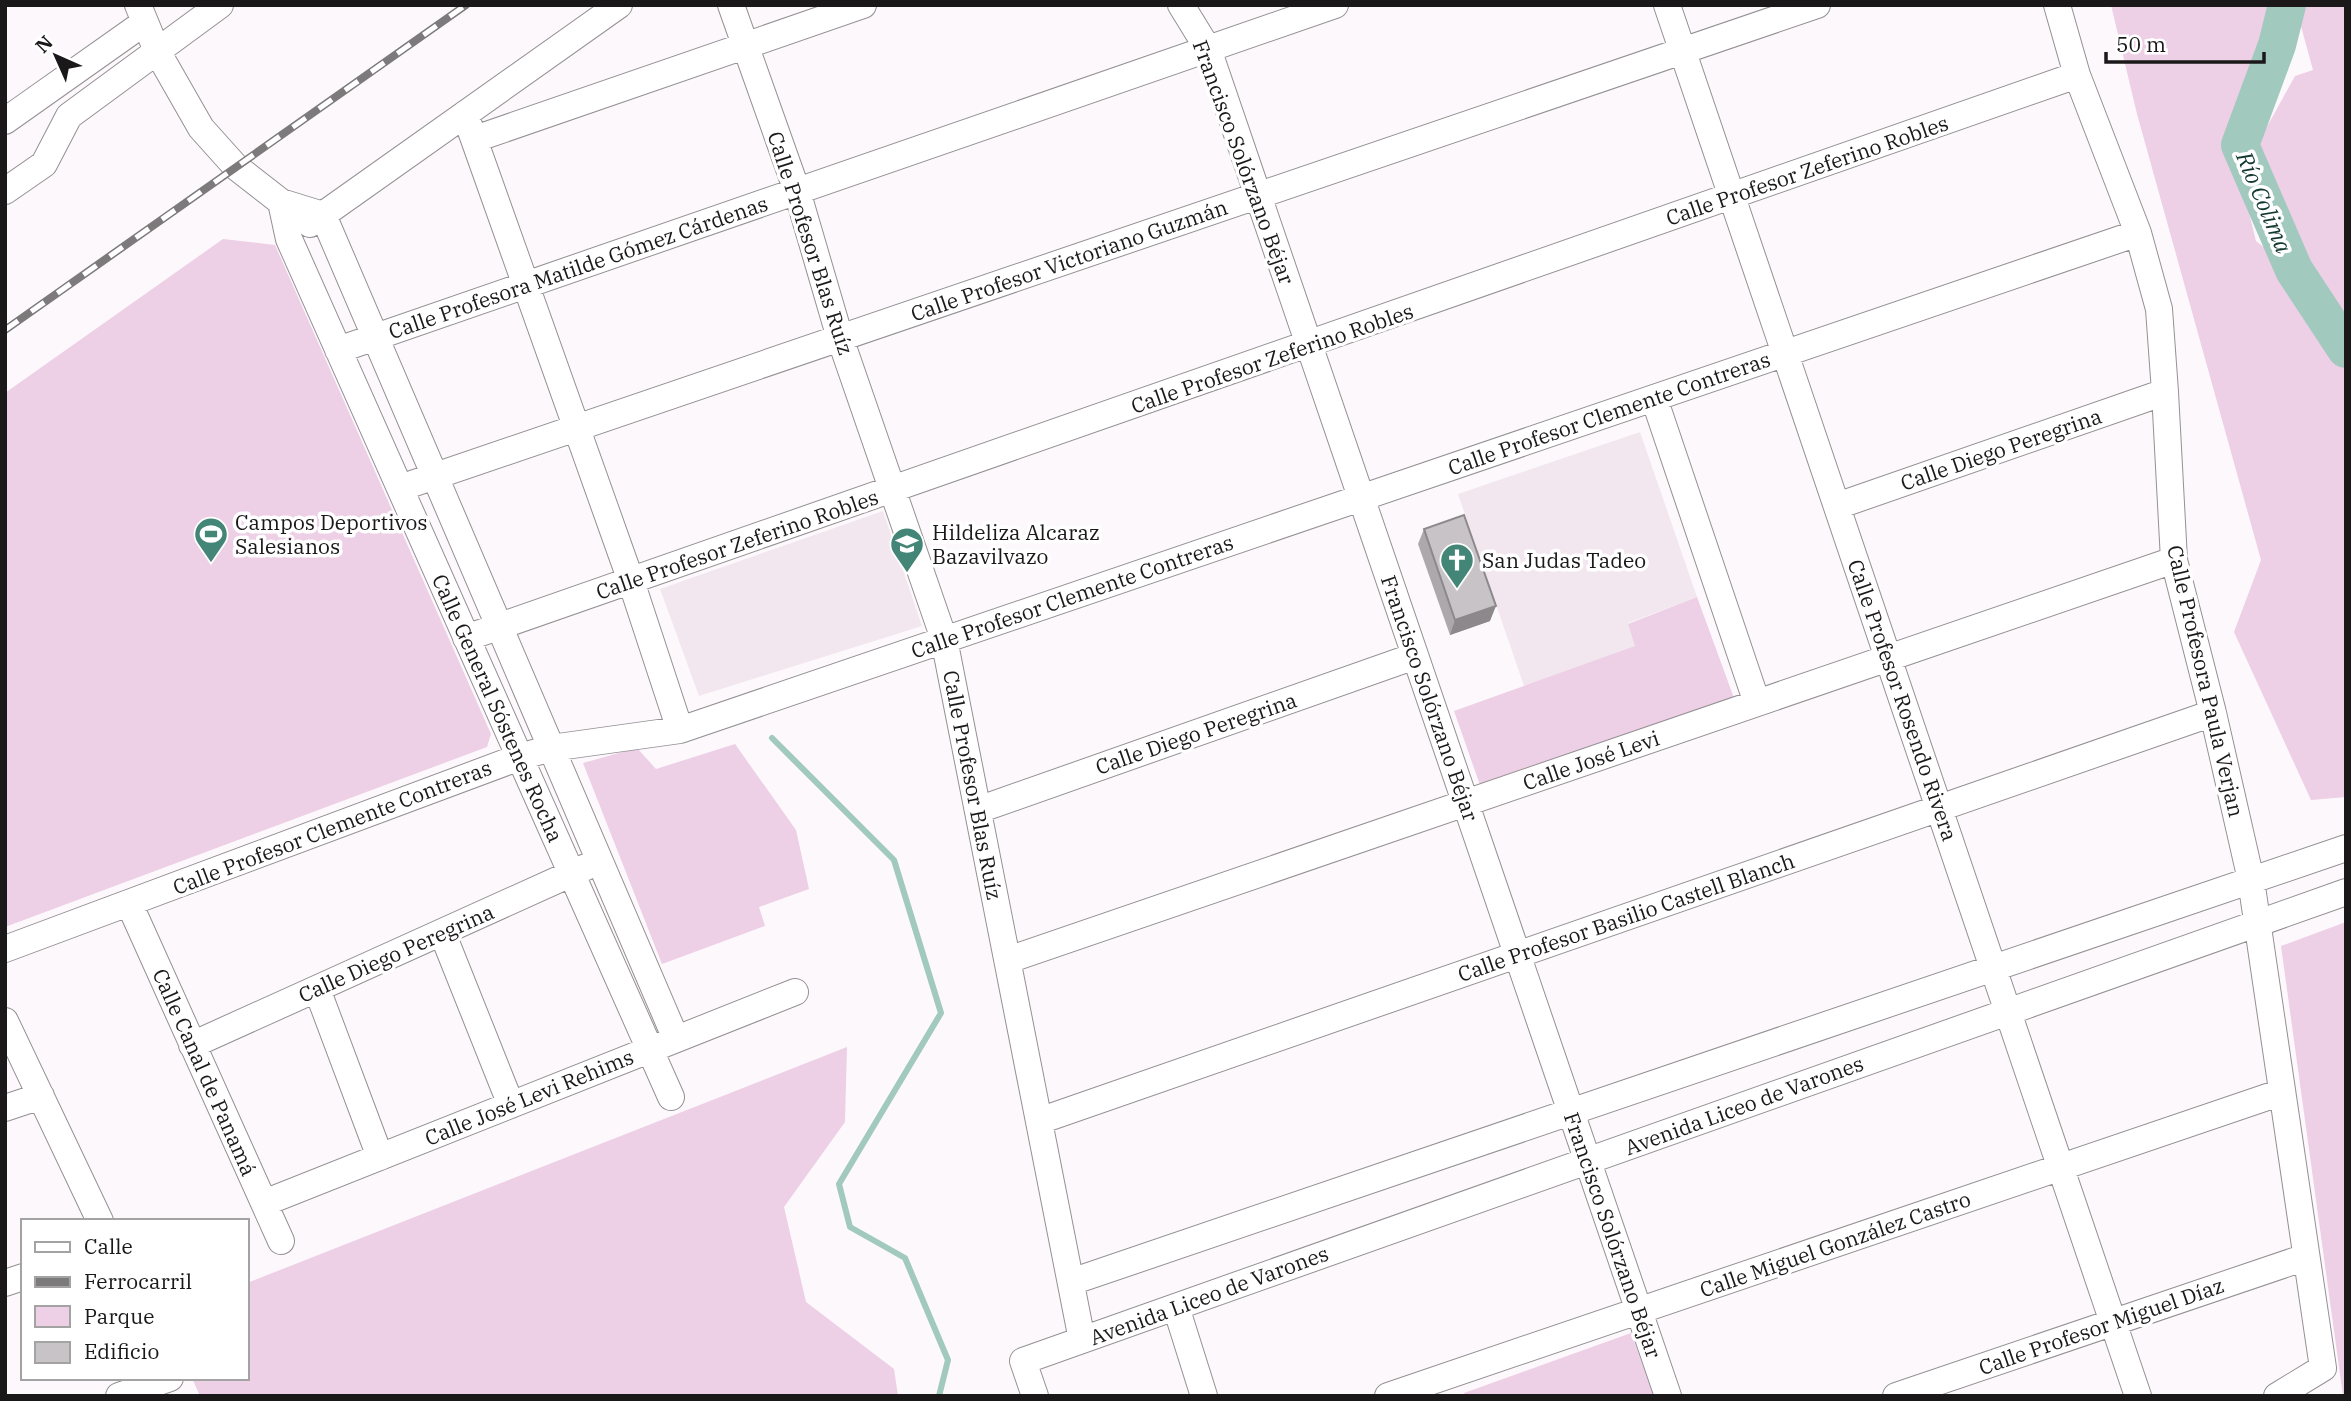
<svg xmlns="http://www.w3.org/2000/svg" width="2351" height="1401" viewBox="0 0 2351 1401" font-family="'IBM Plex Serif',serif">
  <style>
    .built { fill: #f2e7ef }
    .green { fill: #edcfe6 }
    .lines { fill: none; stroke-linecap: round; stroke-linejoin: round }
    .stream { stroke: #a1c9be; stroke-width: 6 }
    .river { stroke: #a1c9be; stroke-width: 38 }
    .minor-casing { stroke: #949093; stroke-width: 28 }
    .minor { stroke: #fff; stroke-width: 26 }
    .rail-casing { stroke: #7d7a7c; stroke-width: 8 }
    .rail { stroke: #fff; stroke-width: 5; stroke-dasharray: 16; stroke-linecap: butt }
    .wall { fill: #aca8ab }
    .shaded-wall { fill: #8c888b }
    .building { fill: #c8c3c7; stroke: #8c888b; stroke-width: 2 }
    .labels { text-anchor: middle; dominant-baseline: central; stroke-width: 7; stroke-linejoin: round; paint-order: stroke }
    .street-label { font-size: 21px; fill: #1a1819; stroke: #fff }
    .poi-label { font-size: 21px; fill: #1a1819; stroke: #fff; text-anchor: start }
    .water-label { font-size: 23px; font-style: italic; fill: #123830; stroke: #fff }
  </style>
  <rect width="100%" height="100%" fill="#fdf8fc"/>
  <path class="built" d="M1640 432 1697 597 1628 623 1636 646 1524 686 1458 494Z
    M883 511 922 626 699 696 660 589Z"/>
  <path class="green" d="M2111 5H2272L2226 153 2236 160 2256 241 2275 256 2296 307 2346 370V797L2311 800 2234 632 2261 560 2137 114Z
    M2304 5H2346V322L2306 267 2254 150 2295 76 2313 70 2299 19Z
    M223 239 275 245 491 734 487 747 5 927V393Z
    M1697 597 1734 698 1480 785 1454 711 1635 646 1628 624Z
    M735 744 796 830 809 889 759 907 765 926 662 964 583 763 637 748 656 769Z
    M2346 922V1396H2343L2281 946Z
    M847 1047 845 1122 784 1207 806 1302 894 1369 898 1396H200L192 1378H247V1283Z
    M1631 1333 1654 1396H1465L1464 1393Z"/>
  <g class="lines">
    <path class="stream" d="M772 738 894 860 941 1013 839 1184 850 1227 905 1258 948 1360 939 1396"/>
    <path class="river" d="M2287 5 2277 45 2240 145 2294 270 2346 349"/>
    <g class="minor-casing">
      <path id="minor" d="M138 5 157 51 201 128 236 167 281 202 323 215 676 1039
        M731 5 797 191 840 338 944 639 1082 1340
        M1181 5 1208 49 1668 1396
        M1667 5 2138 1396
        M2057 5 2077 75 2138 233 2159 309 2165 392 2174 560 2213 713 2251 880 2323 1368 2277 1396
        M465 114 631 581 680 730
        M5 121 145 22
        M475 139 863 5
        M5 191 44 164 69 116 220 5
        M281 202 289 239 671 1097
        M310 224 619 5
        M338 350 1335 5
        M1654 398 1757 703
        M400 488 1817 5
        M1837 506 2165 392
        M466 638 2077 75
        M978 810 1415 656
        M129 903 281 1241
        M442 932 511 1105
        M5 949 520 757 551 748 680 730 2138 233
        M1008 960 2174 560
        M317 989 380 1157
        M5 1021 100 1221
        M192 1045 586 867
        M5 1108 41 1096
        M1039 1121 2213 713
        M264 1203 795 992
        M1071 1282 2346 848
        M5 1283 23 1277
        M1176 1307 1204 1396
        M119 1396 170 1378
        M1035 1396 1023 1361 2346 892
        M1388 1396 2282 1092
        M1896 1396 2306 1257"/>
    </g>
    <use href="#minor" class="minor"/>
    <g class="rail-casing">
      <path id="rail" d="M5 330 466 5"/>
    </g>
    <use href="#rail" class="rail"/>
  </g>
  <path class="wall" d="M1424 529 1490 621 1450 635 1418 544Z"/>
  <path class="shaded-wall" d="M1496 606 1490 621 1450 635 1455 620Z"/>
  <path class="building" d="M1464 515 1496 606 1455 620 1424 529Z"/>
  <defs>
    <g id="stadium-pin" transform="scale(1.75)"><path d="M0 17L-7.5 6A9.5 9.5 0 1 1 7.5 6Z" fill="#438576" stroke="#fff"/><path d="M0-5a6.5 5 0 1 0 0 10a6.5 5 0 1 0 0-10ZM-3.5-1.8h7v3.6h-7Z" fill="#fff"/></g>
    <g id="school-pin" transform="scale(1.75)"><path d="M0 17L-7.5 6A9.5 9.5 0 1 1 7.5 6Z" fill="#438576" stroke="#fff"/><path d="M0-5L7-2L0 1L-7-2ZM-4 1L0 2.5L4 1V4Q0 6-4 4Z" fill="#fff"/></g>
    <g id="church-pin" transform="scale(1.75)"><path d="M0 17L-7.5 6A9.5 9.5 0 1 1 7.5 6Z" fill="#438576" stroke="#fff"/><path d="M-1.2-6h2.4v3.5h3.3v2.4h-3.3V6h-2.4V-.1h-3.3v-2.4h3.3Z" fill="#fff"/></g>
  </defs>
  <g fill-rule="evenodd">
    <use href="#stadium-pin" x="211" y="534"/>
    <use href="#school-pin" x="907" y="544"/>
    <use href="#church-pin" x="1457" y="560"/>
  </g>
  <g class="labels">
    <g class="street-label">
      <text transform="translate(1244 162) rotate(70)">Francisco Solórzano Béjar</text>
      <text transform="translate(1807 170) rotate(-19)">Calle Profesor Zeferino Robles</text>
      <text transform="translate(811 243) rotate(72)">Calle Profesor Blas Ruíz</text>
      <text transform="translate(1069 260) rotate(-19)">Calle Profesor Victoriano Guzmán</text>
      <text transform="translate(578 267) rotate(-19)">Calle Profesora Matilde Gómez Cárdenas</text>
      <text transform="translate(1272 358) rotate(-19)">Calle Profesor Zeferino Robles</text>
      <text transform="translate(1609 413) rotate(-19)">Calle Profesor Clemente Contreras</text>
      <text transform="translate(2001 449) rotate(-19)">Calle Diego Peregrina</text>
      <text transform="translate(737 544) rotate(-19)">Calle Profesor Zeferino Robles</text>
      <text transform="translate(1072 596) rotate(-19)">Calle Profesor Clemente Contreras</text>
      <text transform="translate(2206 681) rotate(77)">Calle Profesora Paula Verjan</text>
      <text transform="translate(1430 698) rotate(71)">Francisco Solórzano Béjar</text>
      <text transform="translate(1903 700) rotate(71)">Calle Profesor Rosendo Rivera</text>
      <text transform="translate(498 708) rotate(66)">Calle General Sóstenes Rocha</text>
      <text transform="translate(1196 733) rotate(-19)">Calle Diego Peregrina</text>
      <text transform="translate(1591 760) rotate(-19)">Calle José Levi</text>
      <text transform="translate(973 785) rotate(79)">Calle Profesor Blas Ruíz</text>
      <text transform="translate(332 827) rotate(-21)">Calle Profesor Clemente Contreras</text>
      <text transform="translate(1626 917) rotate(-19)">Calle Profesor Basilio Castell Blanch</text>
      <text transform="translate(396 953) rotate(-24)">Calle Diego Peregrina</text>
      <text transform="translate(205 1072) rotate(66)">Calle Canal de Panamá</text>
      <text transform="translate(529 1097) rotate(-22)">Calle José Levi Rehims</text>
      <text transform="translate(1744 1105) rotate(-20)">Avenida Liceo de Varones</text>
      <text transform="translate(1613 1235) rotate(71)">Francisco Solórzano Béjar</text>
      <text transform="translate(1835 1244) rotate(-19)">Calle Miguel González Castro</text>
      <text transform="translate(1209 1295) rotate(-20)">Avenida Liceo de Varones</text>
      <text transform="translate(2101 1326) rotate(-19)">Calle Profesor Miguel Díaz</text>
    </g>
    <g class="poi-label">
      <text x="235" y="522">Campos Deportivos<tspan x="235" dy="24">Salesianos</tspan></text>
      <text x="932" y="532">Hildeliza Alcaraz<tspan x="932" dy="24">Bazavilvazo</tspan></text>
      <text x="1482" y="560">San Judas Tadeo</text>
    </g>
    <g class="water-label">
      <text transform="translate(2265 202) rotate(67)">Río Colima</text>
    </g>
  </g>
  <rect width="2351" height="1401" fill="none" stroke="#1a1819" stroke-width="14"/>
  <rect x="21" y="1219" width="228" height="161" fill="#ffffff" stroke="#a3a3a3" stroke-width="2"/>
  <rect x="35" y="1242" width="35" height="10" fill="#ffffff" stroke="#a3a3a3" stroke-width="2"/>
  <text x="84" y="1254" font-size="21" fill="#1a1819">Calle</text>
  <rect x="35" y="1277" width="35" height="10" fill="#7d7a7c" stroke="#a3a3a3" stroke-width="2"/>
  <text x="84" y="1289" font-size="21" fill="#1a1819">Ferrocarril</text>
  <rect x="35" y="1306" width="35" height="21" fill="#edcfe6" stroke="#a3a3a3" stroke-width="2"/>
  <text x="84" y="1324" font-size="21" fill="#1a1819">Parque</text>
  <rect x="35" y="1342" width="35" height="21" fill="#c8c3c7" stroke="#a3a3a3" stroke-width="2"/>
  <text x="84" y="1359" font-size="21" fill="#1a1819">Edificio</text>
  <g transform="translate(56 56) rotate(315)" stroke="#ffffff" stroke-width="5" paint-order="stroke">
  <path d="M0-5L12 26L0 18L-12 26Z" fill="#1a1819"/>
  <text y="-10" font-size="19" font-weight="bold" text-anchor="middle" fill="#1a1819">N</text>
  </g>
  <path d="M2106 52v10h158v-10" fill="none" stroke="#1a1819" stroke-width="3.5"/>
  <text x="2116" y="52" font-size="21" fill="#1a1819" stroke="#ffffff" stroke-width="5" paint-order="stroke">50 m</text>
</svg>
